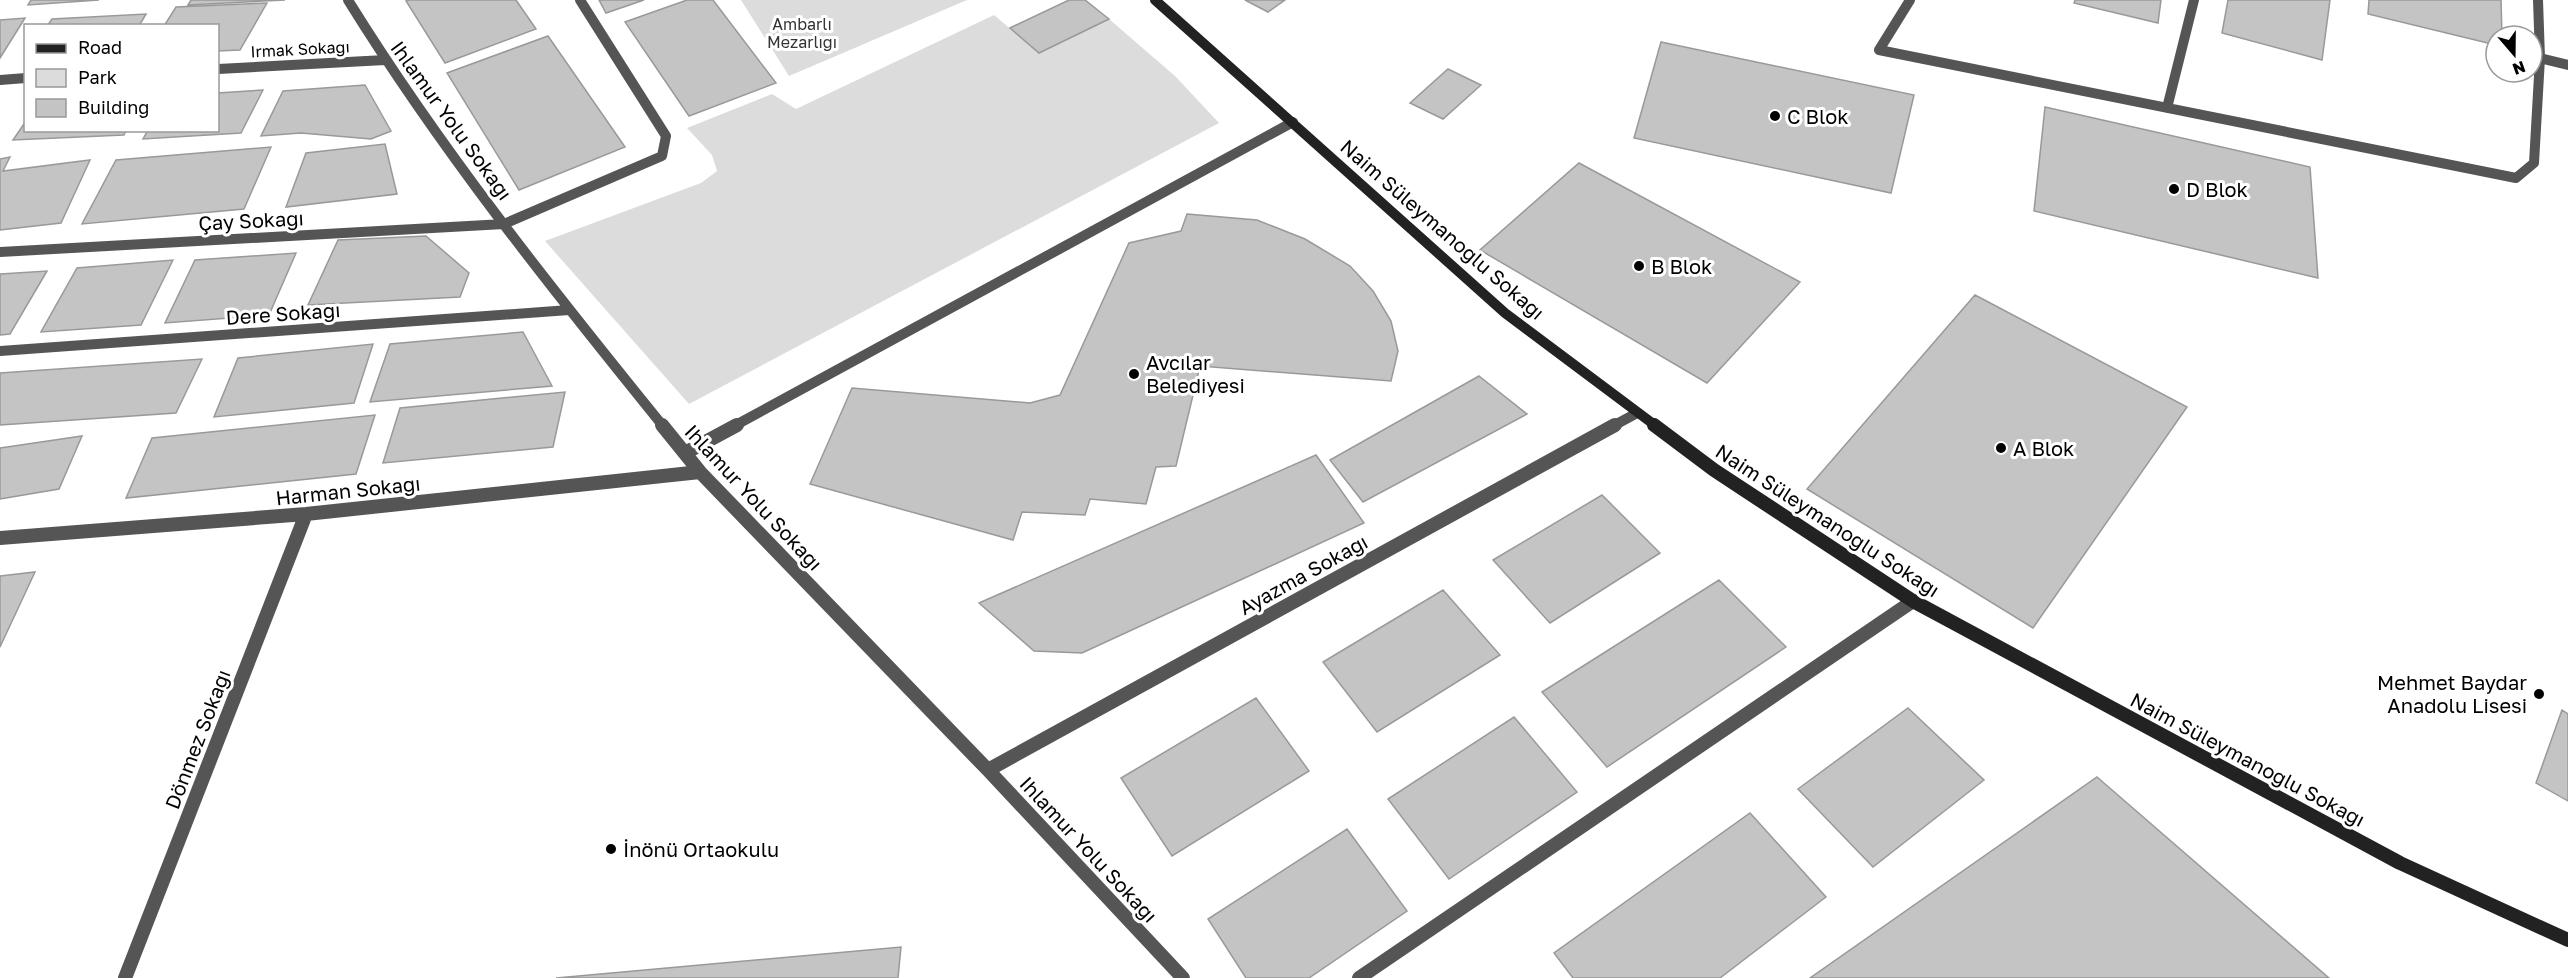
<svg xmlns="http://www.w3.org/2000/svg" width="2568" height="978" viewBox="0 0 2568 978" font-family="'Golos Text',sans-serif">
  <style>
    .green { fill: #dcdcdc }
    .building { fill: #c4c4c4; stroke: #999; stroke-width: 1.5 }
    .lines { fill: none; stroke-linecap: round; stroke-linejoin: round }
    .street-far1 { stroke: #555; stroke-width: 10 }
    .street { stroke: #555; stroke-width: 14 }
    .secondary-far1 { stroke: #222; stroke-width: 10 }
    .secondary { stroke: #222; stroke-width: 14 }
    .poi-dot { fill: #000; stroke: #fff; stroke-width: 2 }
    .labels { text-anchor: middle; dominant-baseline: central; stroke-width: 6; stroke-linejoin: round; paint-order: stroke }
    .far-park-label { font-size: 16px; fill: #333; stroke: #fff }
    .far-street-label { font-size: 16px; fill: #000; stroke: #fff }
    .poi-label { font-size: 20px; fill: #000; stroke: #fff; text-anchor: start }
    .street-label { font-size: 20px; fill: #000; stroke: #fff }
  </style>
  <rect width="100%" height="100%" fill="#fff"/>
  <path class="green" d="M741 0H967L789 76Z
    M994 15 1039 53 1109 19 1175 76 1219 123 689 404 545 241 701 183 717 171 712 155 687 128 772 94 796 109Z"/>
  <path class="building" d="M31 0H99L28 5Z
    M191 0H285L188 5Z
    M409 0H516L536 29 445 63 406 1Z
    M599 0H644L606 13Z
    M687 0H713L776 83 689 116 625 22Z
    M1069 0H1085L1109 19 1039 53 1010 28Z
    M1245 0H1285L1268 12Z
    M2075 0H2161L2158 23 2074 3Z
    M2228 0H2330L2322 60 2222 33Z
    M2369 0H2501L2502 36H2496V45L2368 14Z
    M267 3 240 50 218 51V26H164L176 7Z
    M146 14 139 26H47L52 19Z
    M25 18 0 58V20Z
    M548 36 625 147 519 190 447 73Z
    M1661 42 1914 95 1891 193 1634 138Z
    M1448 69 1481 85 1443 119 1410 103Z
    M365 85 391 131 371 139 301 133 261 136 283 91Z
    M263 90 241 133 143 139 148 130H218V93Z
    M2045 107 2310 167 2318 278 2034 211Z
    M26 121V130H126L124 135 13 140Z
    M385 144 397 194 286 207 306 153Z
    M271 147 244 209 82 224 116 160Z
    M10 157 3 171 90 160 61 223 0 230V159Z
    M1579 163 1800 282 1707 383 1480 250Z
    M1187 214 1257 220 1305 239 1350 266 1373 291 1391 321 1398 351 1391 381 1200 366 1176 466 1156 467 1146 504 1090 499 1085 515 1022 512 1013 540 810 484 852 388 1030 403 1060 395 1129 243 1181 231Z
    M426 236 469 273 460 297 308 305 338 240Z
    M296 253 269 315 165 323 195 260Z
    M173 260 141 325 41 332 77 268Z
    M47 271 10 334 0 335V274Z
    M1975 295 2187 407 2033 628 1807 489Z
    M523 332 552 386 370 402 390 344Z
    M373 344 354 403 214 417 238 358Z
    M202 359 176 413 0 425V373Z
    M1479 376 1527 414 1363 502 1330 460Z
    M565 392 553 447 383 463 400 408Z
    M375 415 356 474 126 498 152 438Z
    M82 436 59 489 0 499V448Z
    M1316 455 1364 523 1082 653 1034 651 979 603Z
    M1602 495 1660 553 1550 623 1493 560Z
    M35 572 0 647V576Z
    M1719 580 1786 647 1607 767 1542 692Z
    M1443 590 1500 655 1377 732 1323 662Z
    M1256 698 1309 771 1172 856 1121 778Z
    M1908 708 1984 780 1873 867 1798 789Z
    M2562 710 2568 714V801L2536 783Z
    M1514 717 1577 792 1449 879 1388 799Z
    M2097 777 2329 978H1810Z
    M1750 813 1826 897 1720 978H1573L1554 953Z
    M1347 829 1407 911 1309 978H1246L1208 919Z
    M901 947 898 978H556Z"/>
  <g class="lines">
    <path class="street-far1" d="M348 0C441 150 552 289 663 426
      M1910 0 1879 50 2516 178 2534 163 2540 58 2538 0
      M2540 58 2568 65
      M218 69 385 60
      M0 80 26 78
      M2167 108 2194 0
      M0 252 504 224 662 156 666 136 580 0
      M0 351 569 310
      M734 426 1293 122
      M1613 426 1637 413"/>
    <path class="street" d="M662 425 700 472 988 770 1183 978
      M685 453 737 425
      M0 538 306 514 700 472
      M988 770 1615 425
      M125 978 306 514
      M1359 978 1913 601"/>
    <path class="secondary-far1" d="M1155 0 1505 313 1656 426"/>
    <path class="secondary" d="M1654 425 1714 470 1913 601 2400 863 2568 940"/>
  </g>
  <g class="poi-dot">
    <circle cx="1775" cy="116" r="6"/>
    <circle cx="2174" cy="189" r="6"/>
    <circle cx="1639" cy="266" r="6"/>
    <circle cx="1134" cy="374" r="6"/>
    <circle cx="2001" cy="448" r="6"/>
    <circle cx="2539" cy="694" r="6"/>
    <circle cx="611" cy="849" r="6"/>
  </g>
  <g class="labels">
    <g class="far-park-label">
      <text x="802" y="24">Ambarlı<tspan x="802" dy="18">Mezarlığı</tspan></text>
    </g>
    <g class="far-street-label">
      <text transform="translate(300 49) rotate(-3)">Irmak Sokağı</text>
    </g>
    <g class="poi-label">
      <text x="1787" y="116">C Blok</text>
      <text x="2186" y="189">D Blok</text>
      <text x="1651" y="266">B Blok</text>
      <text x="1146" y="362">Avcılar<tspan x="1146" dy="23">Belediyesi</tspan></text>
      <text x="2013" y="448">A Blok</text>
      <text x="2527" y="682" text-anchor="end">Mehmet Baydar<tspan x="2527" dy="23">Anadolu Lisesi</tspan></text>
      <text x="623" y="849">İnönü Ortaokulu</text>
    </g>
    <g class="street-label">
      <text transform="translate(452 120) rotate(54)">Ihlamur Yolu Sokağı</text>
      <text transform="translate(251 220) rotate(-3)">Çay Sokağı</text>
      <text transform="translate(1443 229) rotate(41)">Naim Süleymanoğlu Sokağı</text>
      <text transform="translate(283 313) rotate(-4)">Dere Sokağı</text>
      <text transform="translate(348 490) rotate(-6)">Harman Sokağı</text>
      <text transform="translate(754 497) rotate(47)">Ihlamur Yolu Sokağı</text>
      <text transform="translate(1828 520) rotate(33)">Naim Süleymanoğlu Sokağı</text>
      <text transform="translate(1303 574) rotate(-29)">Ayazma Sokağı</text>
      <text transform="translate(197 739) rotate(-69)">Dönmez Sokağı</text>
      <text transform="translate(2248 759) rotate(28)">Naim Süleymanoğlu Sokağı</text>
      <text transform="translate(1089 849) rotate(47)">Ihlamur Yolu Sokağı</text>
    </g>
  </g>
  <rect x="24" y="24" width="195" height="108" fill="#ffffff" stroke="#999999" stroke-width="1.5"/>
  <rect x="36" y="44" width="30" height="9" fill="#222222" stroke="#999999" stroke-width="1.5"/>
  <text x="78" y="54" font-size="18" fill="#000000">Road</text>
  <rect x="36" y="69" width="30" height="18" fill="#dcdcdc" stroke="#999999" stroke-width="1.5"/>
  <text x="78" y="84" font-size="18" fill="#000000">Park</text>
  <rect x="36" y="99" width="30" height="18" fill="#c4c4c4" stroke="#999999" stroke-width="1.5"/>
  <text x="78" y="114" font-size="18" fill="#000000">Building</text>
  <g transform="translate(2514 54) rotate(160)"><circle r="28" fill="#ffffff" stroke="#999999" stroke-width="1.5"/>
  <path d="M0-4.5L10 22L0 15L-10 22Z" fill="#000000"/>
  <text y="-9" font-size="16" font-weight="bold" text-anchor="middle" fill="#000000">N</text>
  </g>
</svg>
